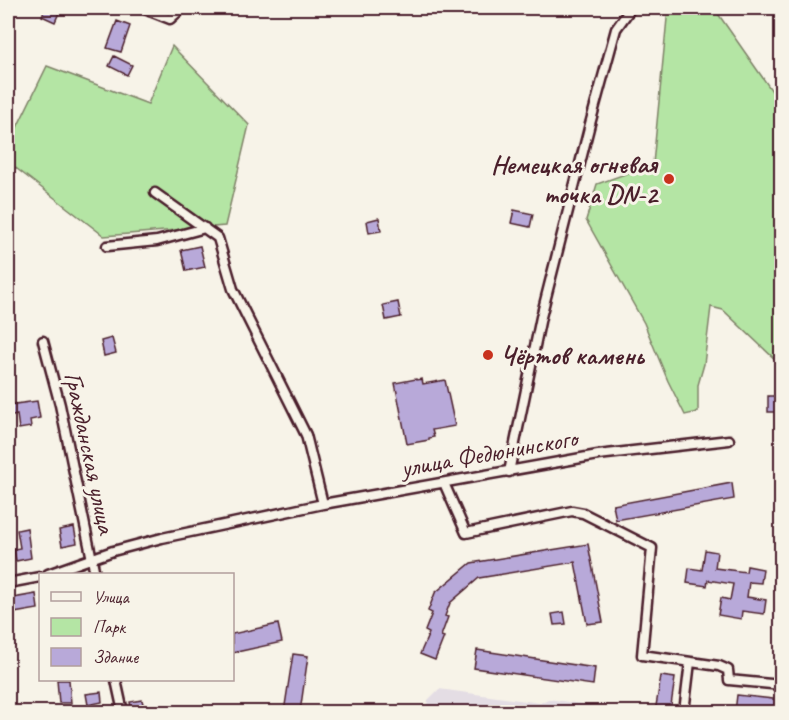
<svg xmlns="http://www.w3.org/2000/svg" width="789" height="720" viewBox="0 0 789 720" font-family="Caveat,sans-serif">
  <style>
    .built { fill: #e4dde4 }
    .green { fill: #b4e5a4; stroke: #7f8268; stroke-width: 1.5 }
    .building { fill: #b8a9d9; stroke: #4a1f2b; stroke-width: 1.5 }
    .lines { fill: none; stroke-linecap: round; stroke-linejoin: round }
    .minor-casing { stroke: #4a1f2b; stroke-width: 13 }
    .minor { stroke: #f7f3e8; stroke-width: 8 }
    .poi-dot { fill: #c8321e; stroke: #f7f3e8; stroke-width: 2 }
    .labels { text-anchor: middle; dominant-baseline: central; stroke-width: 6; stroke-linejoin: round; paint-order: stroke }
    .poi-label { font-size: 26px; font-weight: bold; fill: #4a1f2b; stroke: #f7f3e8; text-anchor: end }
    .street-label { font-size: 26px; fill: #4a1f2b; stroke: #f7f3e8 }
  </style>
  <rect width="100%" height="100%" fill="#f7f3e8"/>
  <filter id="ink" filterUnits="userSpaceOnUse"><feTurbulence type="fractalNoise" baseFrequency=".0167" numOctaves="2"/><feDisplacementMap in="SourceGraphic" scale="12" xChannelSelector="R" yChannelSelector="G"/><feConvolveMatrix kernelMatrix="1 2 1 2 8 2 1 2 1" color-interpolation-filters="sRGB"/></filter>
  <g filter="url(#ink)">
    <path class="built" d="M439 689 540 703 548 699 614 709V712H426L428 700Z"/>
    <path class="green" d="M668 8H714L781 104V365L723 310 711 307 704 364 698 385V412L685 415 668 381 644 323 586 220 597 184 653 164Z
      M172 46 249 125 225 226 104 236 8 162V146L47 66 148 104Z"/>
    <path class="building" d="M45 8H61L55 22 42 16Z
      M117 21 130 26 121 52 107 48Z
      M114 56 132 65 127 75 109 66Z
      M514 210 533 214 530 227 511 223Z
      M379 218 381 231 369 233 367 221Z
      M200 246 205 267 186 271 181 250Z
      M398 302 401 317 386 320 383 305Z
      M112 338 116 353 104 356 101 341Z
      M416 379 417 380 422 379 423 384 445 380 455 426 432 430 434 437 429 438V440L407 444 395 383Z
      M768 396H779V412H768Z
      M37 401 40 418 30 420 31 427 19 429 17 415 8 417V405Z
      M732 483 734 499 616 520 613 505Z
      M74 527 77 543 62 546 59 530Z
      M27 528 31 558 16 561 14 549 20 548 17 530Z
      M588 544 603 622 587 624 575 562 479 578 450 603 445 616 448 617 441 636 444 637 435 660 420 654 429 633 425 631 432 613 428 611 435 593 471 563Z
      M705 550 717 552 715 568 746 572 747 566 763 569 761 583 749 582 747 597 766 600 764 614 742 611 741 619 718 615 721 598 730 600 733 584 708 580 707 586 687 583 689 568 702 570Z
      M36 594 38 609 8 614V599Z
      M564 612 566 624 554 625 552 614Z
      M278 624 282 642 232 653V634Z
      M477 650 595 668 593 685 474 668Z
      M293 654 308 656 300 712H284Z
      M661 676 675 678 670 712H655Z
      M57 680H69L71 703H59Z
      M101 692 102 702 88 705 86 694Z
      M737 695 782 700V712H735Z
      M142 700 145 712H132L130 702Z"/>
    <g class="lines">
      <g class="minor-casing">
        <path id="minor" d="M142 8 170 19 182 8
          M155 193 218 238 233 289 306 435 323 504
          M107 246 157 241 205 228
          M43 341 60 405 95 574
          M509 472 541 317 590 124 616 29 631 8
          M444 483 466 533 572 511 583 513 652 548 642 655 719 666 728 670 729 680 782 685
          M48 574 113 551 162 538 323 504 598 455 729 440
          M8 583 40 577
          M116 680 123 712
          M684 712 690 662"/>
      </g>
      <use href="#minor" class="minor"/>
    </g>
  </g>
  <g class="poi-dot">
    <circle cx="669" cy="179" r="6"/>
    <circle cx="488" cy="355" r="6"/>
  </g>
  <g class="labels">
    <g class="poi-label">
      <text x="657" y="164">Немецкая огневая<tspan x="657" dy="30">точка DN-2</tspan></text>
      <text x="500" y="355" text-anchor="start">Чёртов камень</text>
    </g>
    <g class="street-label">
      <text transform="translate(90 453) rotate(78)">Гражданская улица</text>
      <text transform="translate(489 453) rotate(-10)">улица Федюнинского</text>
    </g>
  </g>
  <rect width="789" height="720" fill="none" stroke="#f7f3e8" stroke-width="30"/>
  <rect x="15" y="15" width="759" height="690" fill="none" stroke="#4a1f2b" stroke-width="2" filter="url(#ink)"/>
  <rect x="39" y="573" width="195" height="108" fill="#f7f3e8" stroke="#b29e9c" stroke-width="1.5"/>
  <rect x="51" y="592" width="30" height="9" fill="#f7f3e8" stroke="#b29e9c" stroke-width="1.5"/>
  <text x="93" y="603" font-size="18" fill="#4a1f2b">Улица</text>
  <rect x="51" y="618" width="30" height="18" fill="#b4e5a4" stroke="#b29e9c" stroke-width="1.5"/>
  <text x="93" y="633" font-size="18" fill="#4a1f2b">Парк</text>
  <rect x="51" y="648" width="30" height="18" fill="#b8a9d9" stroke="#b29e9c" stroke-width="1.5"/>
  <text x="93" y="663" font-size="18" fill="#4a1f2b">Здание</text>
</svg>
